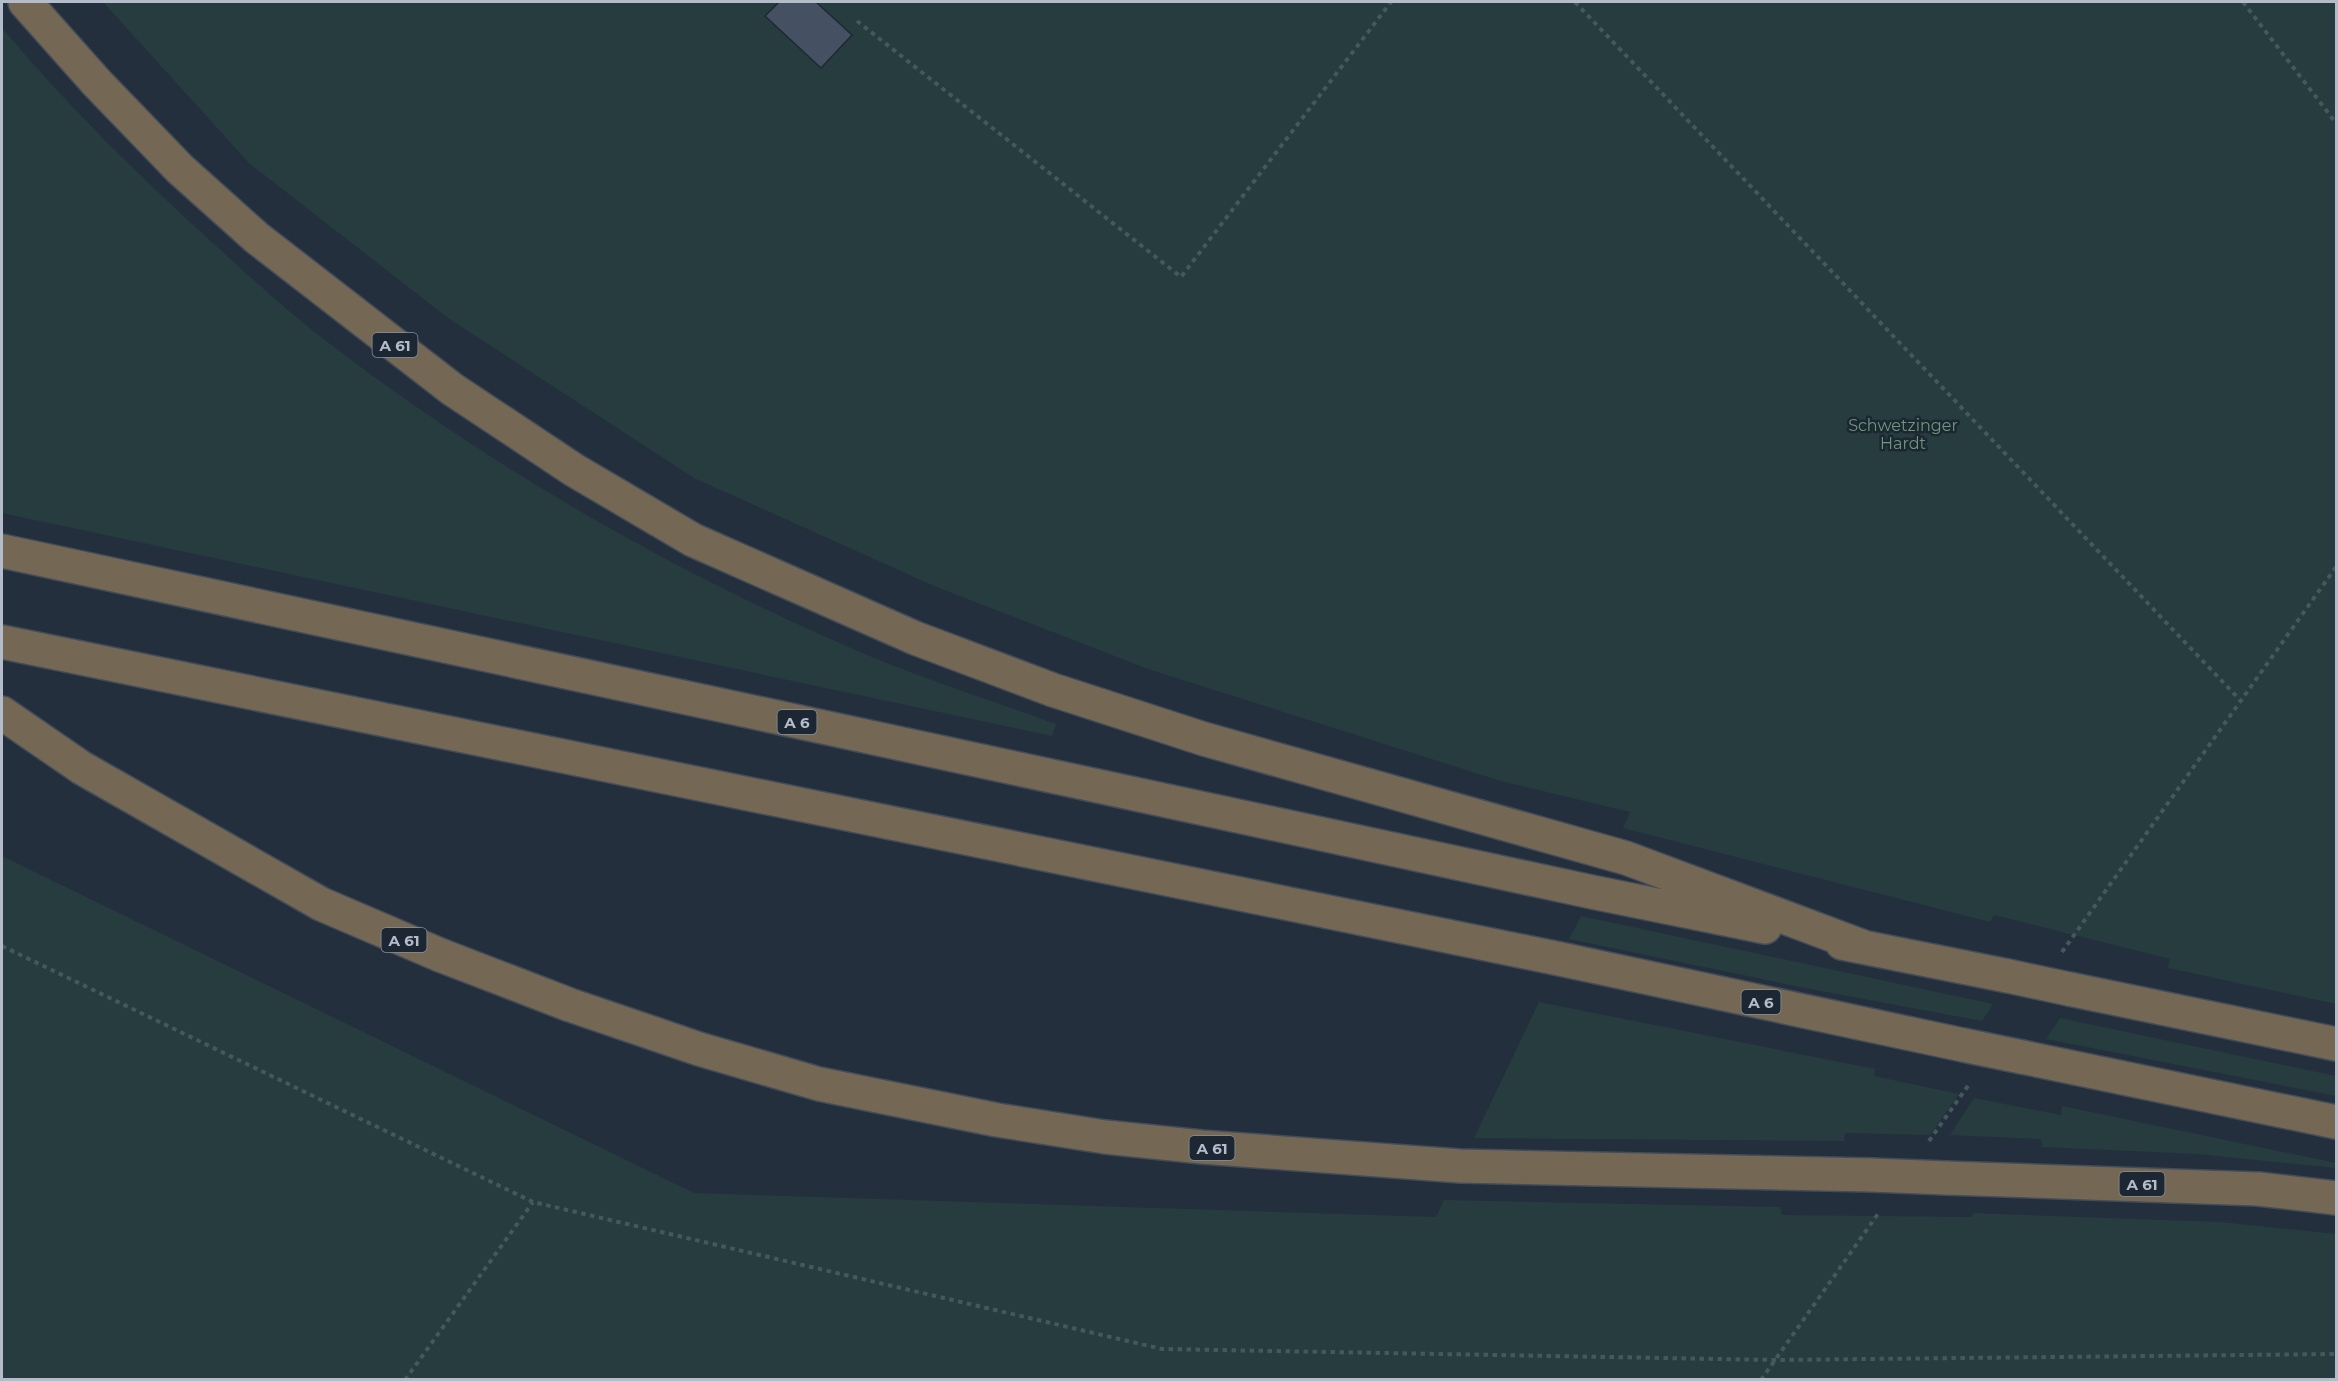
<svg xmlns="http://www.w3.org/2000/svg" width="2338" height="1381" viewBox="0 0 2338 1381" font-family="Montserrat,sans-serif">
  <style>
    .green { fill: #263c3f }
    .building { fill: #455162; stroke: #1f2835; stroke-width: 1.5 }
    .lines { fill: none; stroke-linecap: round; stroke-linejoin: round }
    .highway-casing { stroke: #434c59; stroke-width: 36 }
    .path { stroke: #44595c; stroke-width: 4; stroke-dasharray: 4.5 4.5; stroke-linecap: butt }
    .highway { stroke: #746855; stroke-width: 33 }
    .highway-bridge-casing { stroke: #434c59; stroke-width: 36; stroke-linecap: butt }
    .highway-bridge { stroke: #746855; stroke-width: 33 }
    .labels { text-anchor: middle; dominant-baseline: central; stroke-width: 5; stroke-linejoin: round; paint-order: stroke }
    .shield { fill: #1d2633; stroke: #878f9c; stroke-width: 1.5 }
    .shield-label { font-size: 15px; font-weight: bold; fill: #b4bcc9 }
    .park-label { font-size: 16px; fill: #6b9a76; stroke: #1d2633 }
  </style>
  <rect width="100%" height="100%" fill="#242f3e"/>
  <path class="green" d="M103 2H2336V1004L2168 968 2170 959 1994 915 1990 922 1623 828 1630 812 1501 781 1148 669 934 586 694 478 448 318 249 163Z
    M2 28C67 105 138 175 213 243 251 278 289 313 330 344 490 466 666 568 851 648 917 677 987 699 1056 724L1052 736 2 513Z
    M2 856 694 1193 1436 1217 1444 1200 1780 1207 1782 1215 1972 1217 1973 1213 2220 1222 2336 1234V1379H2Z
    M1581 916 1993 1004 1982 1021 1805 988 1569 939Z
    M1539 1002 1875 1069 1874 1076 1959 1094 1930 1135 1845 1133 1844 1141 1474 1138Z
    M2060 1018 2336 1076V1096L2046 1039Z
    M1974 1098 2061 1115 2062 1106 2336 1163V1168L2197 1154 2042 1147 2041 1139 1950 1135Z"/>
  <path class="building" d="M779 2H816L852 35 821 68 765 16Z"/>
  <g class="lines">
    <g class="highway-casing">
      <path id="highway" d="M25 2 97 83 180 169 257 238 452 389 574 470 693 540 915 638 1053 690 1204 739 1626 858 1864 947
        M2 551 1592 892 1765 927
        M2 642 1560 959 1963 1045
        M2 713 82 768 321 904 440 955 570 1005 699 1049 819 1084 997 1120 1105 1137 1202 1147 1460 1166 1871 1175
        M1842 943 2008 976
        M2069 989 2336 1044
        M2022 1057 2336 1122
        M1947 1178 2258 1189 2336 1198"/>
    </g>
    <path class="path" d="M1575 2 2240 700
      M2243 2 2336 123
      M857 21 1181 277 1391 2
      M2 946 533 1202 1162 1349 1774 1360 2336 1354
      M2062 952 2336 567
      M1929 1141 1970 1083
      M405 1380 533 1202
      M1761 1380 1880 1211"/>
    <use href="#highway" class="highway"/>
    <g class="highway-bridge-casing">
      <path id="highway-bridge" d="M2008 976 2069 989
        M1963 1045 2022 1057
        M1871 1175 1947 1178"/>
    </g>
    <use href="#highway-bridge" class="highway-bridge"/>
  </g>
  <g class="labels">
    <g class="shield">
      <rect x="372.5" y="333" width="45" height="24" rx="4.5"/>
      <rect x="777.5" y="710" width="39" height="24" rx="4.5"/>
      <rect x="381.5" y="928" width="45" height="24" rx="4.5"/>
      <rect x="1741.5" y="990" width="39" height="24" rx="4.5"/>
      <rect x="1189.5" y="1136" width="45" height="24" rx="4.5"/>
      <rect x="2119.5" y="1172" width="45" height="24" rx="4.5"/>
    </g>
    <g class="shield-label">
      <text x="395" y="345">A 61</text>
      <text x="797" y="722">A 6</text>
      <text x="404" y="940">A 61</text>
      <text x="1761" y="1002">A 6</text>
      <text x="1212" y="1148">A 61</text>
      <text x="2142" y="1184">A 61</text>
    </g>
    <g class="park-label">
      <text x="1903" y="425">Schwetzinger<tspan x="1903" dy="18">Hardt</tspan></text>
    </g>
  </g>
  <rect width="2338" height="1381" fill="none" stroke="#b4bcc9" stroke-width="6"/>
</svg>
